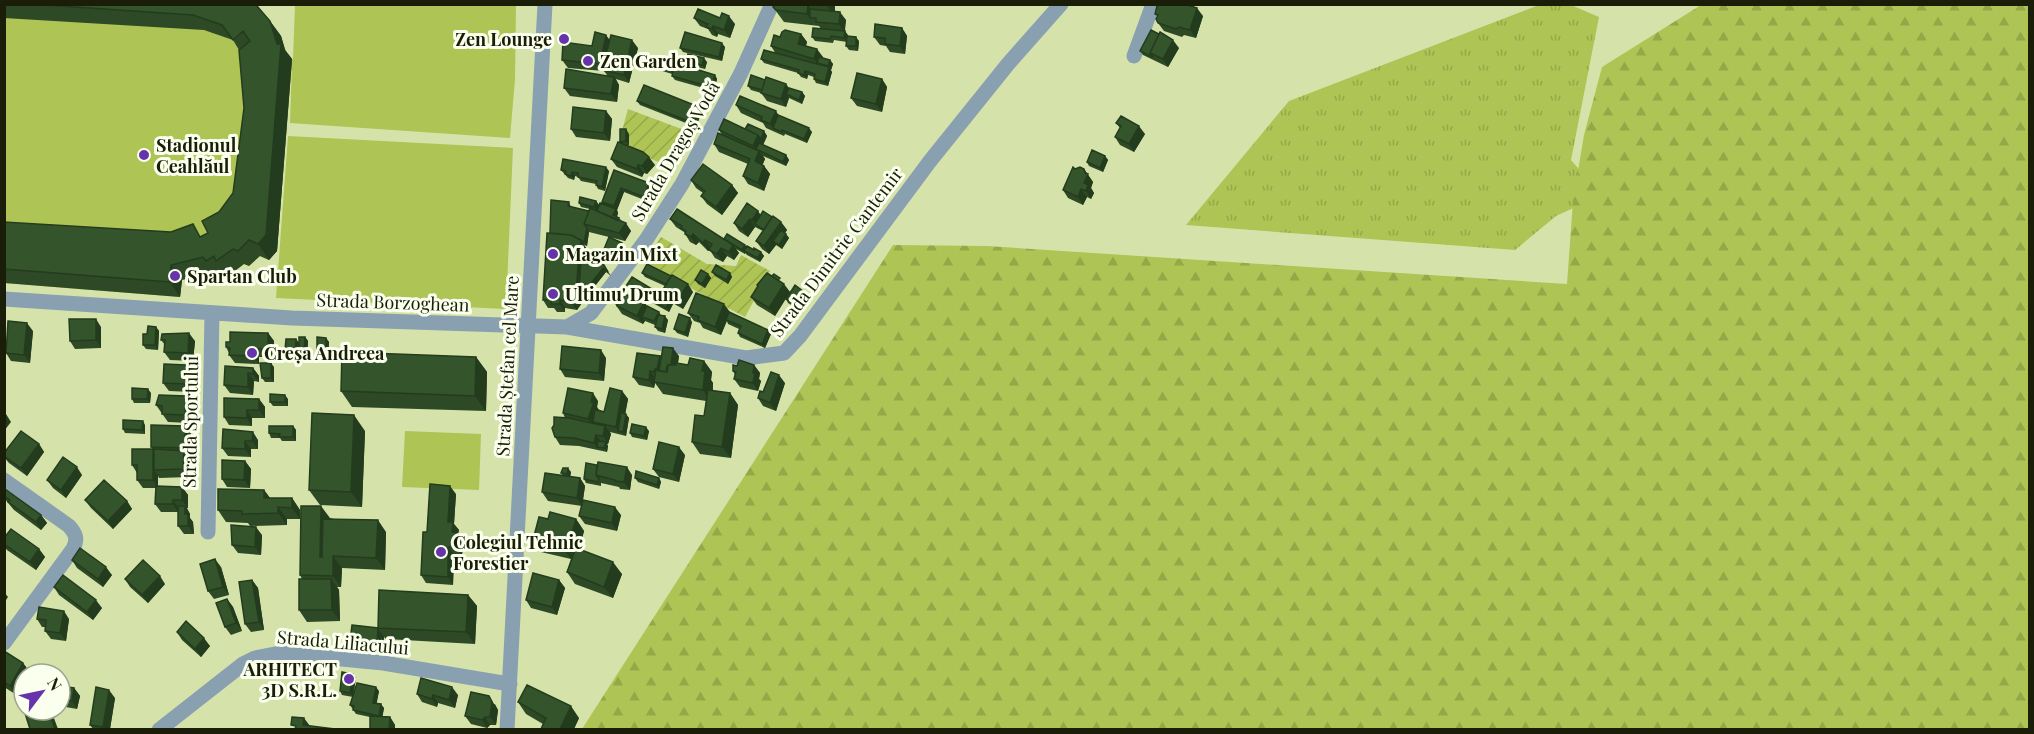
<svg xmlns="http://www.w3.org/2000/svg" width="2034" height="734" viewBox="0 0 2034 734" font-family="'Playfair Display',serif">
  <style>
    .grass { fill: url(#grass-tufts) }
    .forest { fill: url(#forest-firs) }
    .garden { fill: url(#garden-furrows) }
    .pitch { fill: #aec454 }
    .lines { fill: none; stroke-linecap: round; stroke-linejoin: round }
    .minor { stroke: #89a0b0; stroke-width: 15 }
    .wall { fill: #2d4925 }
    .shaded-wall { fill: #243c1e }
    .building { fill: #34552b; stroke: #243c1e; stroke-width: 1.5 }
    .poi-dot { fill: #6733aa; stroke: #faffee; stroke-width: 2 }
    .labels { text-anchor: middle; dominant-baseline: central; stroke-width: 6; stroke-linejoin: round; paint-order: stroke }
    .poi-label { font-size: 18px; font-weight: bold; fill: #1a1e08; stroke: #faffee; text-anchor: start }
    .street-label { font-size: 18px; fill: #1a1e08; stroke: #faffee }
  </style>
  <defs>
    <pattern id="grass-tufts" width="24" height="20" patternUnits="userSpaceOnUse" patternTransform="scale(1.5)"><rect width="24" height="20" fill="#aec454"/><path d="M3 7l-1-3M5 7V3M7 7l1-3M15 17l-1-3M17 17v-4M19 17l1-3" fill="none" stroke="#95a848"/></pattern>
    <pattern id="forest-firs" width="22" height="20" patternUnits="userSpaceOnUse" patternTransform="scale(1.5)"><rect width="22" height="20" fill="#aec454"/><path d="M5 1l3.5 6h-7zM16 11l3.5 6h-7z" fill="#95a848"/></pattern>
    <pattern id="garden-furrows" width="10" height="10" patternUnits="userSpaceOnUse" patternTransform="scale(1.5)"><rect width="10" height="10" fill="#aec454"/><path d="M-1 1l2-2M0 10L10 0M9 11l2-2" fill="none" stroke="#95a848"/></pattern>
  </defs>
  <rect width="100%" height="100%" fill="#d5e3aa"/>
  <path class="grass" d="M1539 5H1571L1599 17 1571 160 1598 191 1593 199 1556 216 1515 250 1186 225 1289 101Z"/>
  <path class="forest" d="M1701 5H2029V729H582L893 245 987 246 1567 284 1573 201 1584 135 1602 67Z"/>
  <path class="garden" d="M628 109 695 134 675 169 618 145Z
    M661 237 707 264 736 266 741 255 770 271 745 317 694 290 645 261Z"/>
  <path class="pitch" d="M4 5 281 36 289 59H293L295 5H516L515 79 510 138 290 123 292 63 277 251 269 260 259 256 249 266 244 264 227 277 225 272 216 277 214 272 182 280 180 297 5 283Z
    M288 136 513 148 506 309 276 298Z
    M405 431 481 434 479 490 402 487Z"/>
  <g class="lines">
    <path class="minor" d="M1134 56 1153 4
      M4 299 292 318 567 327 746 358 784 353 800 336 930 161 1008 64 1061 4
      M567 327 591 313 646 240 682 184 741 73 772 4
      M4 480 69 526C76 534 78 539 73 549L4 643
      M208 532 212 313
      M159 730 243 664 255 658 280 653 383 663 510 684
      M507 730 545 4"/>
  </g>
  <path class="wall" d="M4 4H255L270 21 281 36 285 50 292 59 277 251 269 260 260 256 249 266 244 264 227 277 224 273 216 277 213 272 182 280 180 297 4 283V222L201 237 208 233 219 212 233 193 244 108 239 50 233 40 204 30 4 18Z
    M775 4H834L835 7V11L846 20 845 31 847 36 859 41 858 51 849 50 846 46 847 42 834 40 833 43 815 41 812 37 821 29 819 26 784 22 773 7Z
    M1155 14 1203 16 1196 38 1184 35 1182 37 1164 31 1158 23 1157 16Z
    M694 18 735 24 730 38 718 34 717 37 712 35 708 29 700 26Z
    M902 28 907 36 905 54 890 52 886 46 880 45 874 37Z
    M801 34 807 42 806 46 823 57 822 58 830 60 833 64 831 70H830L832 72 828 86 816 83 814 79V77L808 75 807 79 801 77 798 73 764 63 761 59 776 54 771 46 780 37Z
    M610 40 638 48 629 83 616 79 619 85 617 102 570 96 564 88 607 75 604 71 568 68 562 60 592 46Z
    M725 47 722 61 683 52 680 48Z
    M1179 48 1168 67 1143 55 1140 51Z
    M686 61 707 62 705 69 689 65Z
    M653 65 715 75 717 79 714 91 675 80 672 76V74L656 69Z
    M882 79 887 87 882 112 857 106 851 98Z
    M765 80 786 84 789 88 802 92 805 96 802 104 789 98 786 107 767 101 761 93 751 90 748 86Z
    M637 101 699 107 702 111 696 127 640 105Z
    M736 105 778 115 812 132 807 143 785 134 784 136 766 128 763 123 741 113Z
    M606 111 612 119 610 141 576 137 571 129Z
    M1116 123 1145 134 1134 152 1120 145 1115 137 1120 128Z
    M745 129 764 131 767 136 763 145 786 155 789 160 786 166 763 156 765 159 762 165 764 166 770 174 764 191 748 184 743 176 748 164 719 152 714 144 722 135 719 130Z
    M629 134V145H626L655 165 647 174 644 173 642 177 617 167 611 159 621 143 620 142Z
    M1105 156 1108 160 1103 172 1089 166 1087 162Z
    M1075 169H1084L1093 182 1091 188 1094 193 1091 199 1087 197 1083 205 1068 198 1063 190Z
    M561 170 609 171 605 191 598 189 596 185V184L581 181 578 177 575 176 574 180 568 178Z
    M614 170 652 188 647 201 624 192 617 210 618 213 617 217 619 218 631 231 625 241 609 237 622 243 625 247 619 259 607 253 604 249 609 237 589 232 587 246 584 245 586 248V260H601L611 276 606 272 587 296H582L584 300 577 310 565 308V312H557L554 308H548L543 300 550 233 569 202 571 207 589 211 590 209 581 207 579 203 596 201 599 205 597 211 603 204 602 202Z
    M691 180 732 185 738 193 722 215 707 204 701 196 703 193 696 188Z
    M758 211 760 215 772 217 781 222 787 230 785 233 789 238 782 249 776 245 769 254 762 249 756 241 763 231 755 227 748 237 739 231 734 223Z
    M670 219 761 252 764 256 760 262 747 255 745 253V254L736 249 739 253 734 260 727 256 723 262 715 258 709 249 708 251 699 242 696 245 690 242 684 232 676 227Z
    M712 272 730 273 732 277 728 284 715 276Z
    M642 273 693 292 683 309 671 302 673 304 669 312 629 290 626 286 666 298 662 291 665 286 645 277Z
    M708 274 711 278 705 288 698 284 695 280Z
    M782 282V283L790 292 775 316 757 305 751 297 758 287 757 285Z
    M804 292 807 296 798 309 788 303 786 299Z
    M611 298 644 302 647 306 659 312 661 315 668 320 665 333 658 331 655 327V325L645 321 643 324 622 314Z
    M730 312 771 334 765 348 740 337 738 333 739 329 728 324 727 321 721 335 703 328 700 323 694 321 688 313Z
    M692 322 688 337 677 333 674 329Z
    M101 327V348L75 349 70 341Z
    M156 327 159 331 158 350 146 349 143 345 147 334Z
    M33 331 30 363 11 361 6 353Z
    M268 333 274 341 273 357H259V364L235 363 229 355V353L226 347 230 342Z
    M305 337 308 341 307 358H302L299 354Z
    M326 338 329 342 328 358H320L317 354Z
    M296 339 299 343 298 361 285 360 282 356 285 350Z
    M161 340 195 341 193 361 170 360 164 352 165 345Z
    M660 356 661 358 679 356 678 363 688 365 704 361 712 372 711 380 713 383V391L730 393 738 405 731 458 700 454 692 442 704 416 706 401 663 394 655 383 654 388 639 385 633 377Z
    M476 357 487 372 486 411 352 407 341 391Z
    M606 358 604 381 565 377 560 369Z
    M186 365 192 373V392L169 391 163 383Z
    M754 365 760 373 759 379 761 381 758 391 740 387 734 379 735 375 733 371 737 366Z
    M274 367V382H265L262 378Z
    M253 368 259 376V382L254 381 253 395 230 393 224 385Z
    M785 383 776 411 763 406 758 398 763 392Z
    M622 391 628 399 625 414 629 418 626 436 610 432 611 434 608 444H607L608 446 607 452 579 446 560 445 555 437 565 418 563 413 598 401 597 407 599 411 604 412Z
    M151 393 150 403H134L132 399Z
    M259 399 265 407V418H252V426L229 425 224 417Z
    M288 399V406H273L270 402Z
    M192 404 191 423 168 422 156 405Z
    M145 425V434L125 433 123 429Z
    M185 426 191 434 190 456 187 455 189 459V477L159 478 158 476V486L182 487 188 495V508H187L190 514V518L193 522 194 534H184L178 526V512H161L155 504 156 488H143L137 480V473L132 465 152 449 151 447Z
    M293 426 296 430V441H282L280 438H271L269 433Z
    M223 429 258 440V449H251V457L228 456 222 448Z
    M365 431 362 507 320 505 309 490Z
    M649 431 647 440 632 437 630 433Z
    M39 444 44 452 27 476 9 463 4 457V453Z
    M685 455 679 482 659 477 653 469Z
    M245 461 251 469 250 488 227 487 222 479Z
    M586 463 632 475 630 490 620 489 619 487 601 483V486L586 483 584 479Z
    M571 472 570 477 580 478 585 486 583 500 621 515 617 531 585 524 579 516 582 506 548 501 542 492 563 476 561 473Z
    M82 475 66 498 53 488 47 480Z
    M635 478H659L661 482 659 489 638 482Z
    M4 490 41 515 47 523 41 530 14 510 4 498Z
    M264 490 270 498H292L300 510V519H287V525L250 526 248 523 226 522 218 510Z
    M456 494 454 524 459 530 458 534 463 541 462 556 454 555 453 585 426 583 421 575 427 532Z
    M85 500 127 501 132 509 113 529 91 508Z
    M330 518 386 532 385 570 342 568 341 587H337L339 590 340 621 307 622 299 610 302 579 300 575Z
    M548 519H576L584 531 579 549 622 574 613 598 575 584 567 572 571 559 541 552 533 540Z
    M262 535 261 555 238 553 232 545Z
    M4 538 39 549 45 557 36 570 7 550 4 546Z
    M72 560 112 575 103 587 77 568Z
    M221 567 229 595 214 599 208 591Z
    M125 579 165 584 148 603 130 587Z
    M252 580 258 588 264 630 251 632 245 624Z
    M559 580 565 588 557 615 531 608 526 600Z
    M54 587 102 608 93 620 59 595Z
    M468 595 477 606 475 644 386 639 384 637 382 652 356 649 350 641 378 628Z
    M227 599 233 607 242 631 231 635 225 627Z
    M37 619H69L66 641 51 639 45 631V627H42Z
    M177 632 210 646 201 657 182 640Z
    M4 651 23 663 29 671 15 694 4 687Z
    M353 674 356 678 353 697 342 695 340 691Z
    M60 686 74 688 80 696 77 709 60 706Z
    M379 691 376 704 384 708 382 717H390L395 725V729H370V717L356 714 350 705Z
    M417 694 458 695 455 708 438 703 437 707 422 702Z
    M115 698 110 729H93L90 725Z
    M518 702 579 718 574 729H541L543 724 526 714Z
    M495 704 498 710 496 725H490L487 728 471 724 465 716Z"/>
  <path class="shaded-wall" d="M826 4H834L835 7 834 17Z
    M808 5 816 17 810 18 807 14Z
    M1197 8 1203 16 1196 38 1190 30Z
    M840 12 846 20 844 32 839 24Z
    M729 16 735 24 730 38 724 30Z
    M270 21 281 36 285 50 292 59 277 251 269 260 258 244 277 44Z
    M713 26 718 34 717 37 712 29Z
    M902 28 907 36 905 54 900 46Z
    M845 31 848 35 847 42 844 38Z
    M801 34 807 42 804 52 798 44Z
    M606 35 612 43 604 70 600 64Z
    M856 37 859 41 858 51 856 46Z
    M632 40 638 48 629 83 624 75Z
    M1173 40 1179 48 1168 67 1163 59Z
    M722 43 725 47 722 61 719 57Z
    M817 49 823 57 821 64 817 63 814 59Z
    M704 58 707 62 705 69 702 65Z
    M830 60 833 64 831 70 828 66Z
    M829 67 832 72 828 86 825 82Z
    M805 71 808 75 807 79 804 75Z
    M715 75 717 79 714 91 711 87Z
    M614 77 619 85 617 102 611 94Z
    M882 79 887 87 882 112 876 104Z
    M786 84 791 92 786 94 789 98 786 107 781 99Z
    M802 92 805 96 802 104 799 100Z
    M699 107 702 111 696 127 693 123Z
    M606 111 612 119 610 141 604 133Z
    M776 111 781 119 773 128 770 124Z
    M1139 126 1145 134 1134 152 1129 144Z
    M809 128 812 132 807 143 804 139Z
    M626 129 629 134V145L626 141Z
    M764 131 767 136 760 152 765 159 761 169 755 161 756 150 753 146 758 135Z
    M786 155 789 160 786 166 783 162Z
    M1105 156 1108 160 1103 172 1100 168Z
    M649 157 655 165 647 174 642 166Z
    M638 165 644 173 642 177 637 169Z
    M764 166 770 174 764 191 758 183Z
    M606 167 609 171 605 191 602 187Z
    M1084 169 1093 182 1091 188 1094 193 1091 199 1086 191 1084 183 1085 173Z
    M572 172 575 176 574 180 571 176Z
    M649 183 652 188 647 201 644 197Z
    M732 185 738 193 722 215 716 207Z
    M621 188 624 192 617 210 618 213 616 219 613 215 616 209 614 206Z
    M1081 189 1087 197 1083 205 1078 197Z
    M596 201 599 205 597 211 594 207Z
    M758 211 763 219 755 224 752 220Z
    M750 219 755 227 748 237 742 229Z
    M781 222 787 230 777 244 773 241 776 245 769 254 764 246Z
    M626 223 631 231 625 241 619 233Z
    M587 228 589 232 587 246 584 242Z
    M693 234 699 242 696 245 691 237Z
    M786 234 789 238 782 249 779 245Z
    M581 240 586 248V264L580 256Z
    M705 240 711 248 708 251 703 243Z
    M622 243 625 247 619 259 617 255Z
    M733 245 739 253 734 260 729 252Z
    M745 245 748 249 744 251 745 253V254L742 250Z
    M721 248 727 256 723 262 717 254Z
    M761 252 764 256 760 262 758 258Z
    M579 256 584 264 579 292 584 300 577 310 571 302 576 291Z
    M171 265 182 280 180 297 170 282Z
    M603 268 606 272 587 296 584 292Z
    M730 273 732 277 728 284 726 280Z
    M708 274 711 278 705 288 702 284Z
    M688 284 693 292 683 309 677 301Z
    M784 284 790 292 775 316 769 308Z
    M804 292 807 296 798 309 795 305Z
    M560 300 565 308V312L560 304Z
    M670 300 673 304 669 312 666 308Z
    M644 302 650 310 642 317 645 321 643 324 637 316Z
    M724 304 730 312 721 335 715 327Z
    M665 316 668 320 665 333 662 329Z
    M690 318 692 322 688 337 685 333Z
    M96 319 101 327V348L96 340Z
    M27 323 33 331 30 363 24 355Z
    M156 327 159 331 158 350 155 345Z
    M768 330 771 334 765 348 762 344Z
    M189 333 195 341 193 361 188 353Z
    M268 333 274 341 273 357 268 349Z
    M305 337 308 341 307 358 304 354Z
    M326 338 329 342 328 358 326 354Z
    M296 339 299 343 298 361 295 357Z
    M673 348 679 356 676 375 671 367Z
    M253 349 259 357V364L253 356Z
    M601 350 606 358 604 381 599 373Z
    M660 356 665 364 661 374 657 369Z
    M476 357 487 372 486 411 475 396Z
    M704 361 712 372 711 380 713 383 711 402 703 390 702 371Z
    M271 363 274 367V382L271 378Z
    M186 365 192 373V392L186 384Z
    M754 365 760 373 759 379 761 381 758 391 753 383Z
    M253 368 259 376V382L253 374Z
    M650 371 656 379 654 388 649 380Z
    M248 373 254 381 253 395 248 387Z
    M779 375 785 383 776 411 770 403Z
    M148 389 151 393 150 403 147 399Z
    M622 391 628 399 622 432 618 431 616 427Z
    M593 393 598 401 597 407 599 410 593 422 594 424V427L588 419Z
    M730 393 738 405 731 458 722 447Z
    M285 395 288 399V406L285 402Z
    M186 396 192 404 191 423 185 415Z
    M259 399 265 407V418L259 410Z
    M247 410 252 418V426L247 418Z
    M6 414 11 422 4 431V416Z
    M626 414 629 418 626 436 623 432Z
    M354 415 365 431 362 507 351 492Z
    M143 421 145 425V434L142 430Z
    M185 426 191 434 190 456 185 448Z
    M293 426 296 430V441L293 437Z
    M605 426 611 434 608 444 603 436Z
    M646 427 649 431 647 440 644 436Z
    M253 432 258 440V449L252 441Z
    M596 435 602 443 597 447 594 443Z
    M245 441 251 449V457L245 449Z
    M606 442 608 446 607 452 604 448Z
    M39 444 44 452 27 476 21 468Z
    M679 447 685 455 679 482 673 474Z
    M153 449 158 457 154 470 158 476V488L153 480Z
    M184 451 189 459V477L183 469Z
    M245 461 251 469 250 488 244 480Z
    M77 467 82 475 66 498 61 490Z
    M627 467 632 475 630 490 624 482Z
    M568 468 571 472 570 478 567 474Z
    M580 478 585 486 582 506 577 498Z
    M659 478 661 482 659 489 657 485Z
    M450 486 456 494 454 524 459 530 458 534 463 541 462 556 457 548 448 522Z
    M182 487 188 495V508L182 500Z
    M264 490 273 502 264 498Z
    M292 498 300 510V519L292 508Z
    M173 500 178 508V512L173 504Z
    M127 501 132 509 113 529 108 521Z
    M185 506 190 514V518L193 522 194 534 188 526 185 514Z
    M321 506 330 518 329 568 320 557Z
    M278 507 287 519V525L278 513Z
    M615 507 621 515 617 531 612 523Z
    M41 515 47 523 41 530 36 522Z
    M576 519 584 531 579 551 570 540Z
    M378 520 386 532 385 570 376 558Z
    M256 527 262 535 261 555 255 547Z
    M566 538 574 550 571 559 563 548Z
    M448 547 454 555 453 585 448 577Z
    M39 549 45 557 36 570 30 562Z
    M333 556 342 568 341 587 333 576Z
    M215 559 221 567 229 595 223 587Z
    M613 562 622 574 613 598 604 587Z
    M106 567 112 575 103 587 98 579Z
    M160 576 165 584 148 603 142 595Z
    M331 579 339 590 340 621 332 610Z
    M252 580 258 588 264 630 259 622Z
    M559 580 565 588 557 615 552 607Z
    M4 592 8 597 4 603Z
    M468 595 477 606 475 644 466 632Z
    M227 599 233 607 242 631 236 623Z
    M96 600 102 608 93 620 87 612Z
    M64 611 69 619 66 641 60 633Z
    M378 629 384 637 382 652 377 644Z
    M204 638 210 646 201 657 195 649Z
    M23 663 29 671 27 674H24V679L15 694 10 686Z
    M353 674 356 678 353 697 350 693Z
    M376 687 379 691 376 707 373 703Z
    M452 687 458 695 455 708 449 700Z
    M74 688 80 696 77 709 72 701Z
    M109 690 115 698 110 729H105L103 727Z
    M433 695 438 703 437 707 432 699Z
    M489 696 498 710 496 725 490 717Z
    M381 704 384 708 382 720 379 716Z
    M571 706 579 718 574 729H560Z
    M48 710H51L58 729H55Z
    M390 717 395 725V729H389Z
    M485 717 490 725 487 728 482 720Z
    M304 718 310 726 303 725Z"/>
  <path class="building" d="M30 4H255L257 6 270 21 277 44H281L266 235 258 244 249 240 238 251 233 249 216 261 214 256 206 261 203 257 171 265 170 282 4 269V222L171 232 193 224 200 237 208 233 202 221 219 212 233 193 244 108 239 50 250 41 243 31 233 40 222 25 193 15Z
    M775 4 808 5 807 14 776 10 773 7Z
    M1157 4H1185L1197 8 1190 30 1179 27 1176 29 1158 23 1156 19 1158 15 1155 14 1157 6Z
    M698 9 720 18 722 13 729 16 724 30 713 26 712 29 706 27 708 24 694 18Z
    M810 9 840 12 839 24 816 22V18H810Z
    M875 24 902 28 900 46 885 44V38L874 37Z
    M813 28 845 31 844 38 831 36 830 39 812 37Z
    M785 30 801 34 798 44 817 49 814 59 771 46 774 35 780 37 782 32Z
    M1151 30 1159 34 1150 53 1153 57 1140 51Z
    M595 32 606 35 600 64 562 60 563 42 592 46Z
    M685 32 722 43 719 57 680 48Z
    M1160 32 1173 40 1163 59 1150 53Z
    M611 35 632 40 624 75 602 70Z
    M847 36 856 37V46H846Z
    M764 50 829 67 825 82 814 79 815 74 805 71 804 75 798 73 799 70 761 59Z
    M688 54 704 58 702 65 686 61Z
    M656 57 715 75 711 87 672 76 673 71 653 65Z
    M819 57 830 60 828 66 817 63Z
    M566 69 614 77 611 94 564 88Z
    M857 73 882 79 876 104 851 98Z
    M751 75 765 80 762 90 748 86Z
    M766 77 786 84 781 99 761 93Z
    M644 85 699 107 693 123 637 101Z
    M789 88 802 92 799 100 786 94Z
    M740 96 776 111 770 124 761 120 762 117 736 105Z
    M573 107 606 111 604 133 571 129Z
    M778 115 809 128 804 139 782 130V132L773 128Z
    M1121 116 1139 126 1129 144 1115 137 1121 126 1116 123Z
    M724 119 758 135 753 146 719 130Z
    M748 124 764 131 761 139 758 135 745 129Z
    M620 129H626V141L620 142Z
    M718 133 759 151 755 161 764 166 758 183 743 176 750 159 714 144Z
    M618 142 643 152 649 157 642 166 638 165 637 169 611 159Z
    M759 143 786 155 783 162 756 149Z
    M1092 150 1105 156 1100 168 1087 162Z
    M563 159 606 167 602 187 596 185 597 181 578 177V173L572 172 571 176 565 174 566 171 561 170Z
    M703 164 732 185 716 207 701 196 705 191 691 180Z
    M1073 167 1075 169 1080 167 1084 169 1085 173 1088 174 1084 183 1088 185 1086 191 1081 189 1078 197 1063 190Z
    M614 170 649 183 644 197 621 188 614 206 602 202Z
    M580 197 596 201 594 207 579 203Z
    M551 200 569 202 568 206 589 211 584 224 587 228 584 242 571 235 550 233Z
    M600 203 616 209 613 215 619 218 617 220 597 211Z
    M747 203 758 211 752 220 750 219 742 229 734 223Z
    M590 208 626 223 619 233 584 224Z
    M677 209 733 245 729 252 721 248 717 254 709 250 712 244 705 240 703 243 693 234 691 237 685 234 686 231 681 228 682 226 670 219Z
    M763 211 772 217 764 230 755 224Z
    M773 216 781 222 764 246 756 241Z
    M781 230 786 234 779 245 773 241Z
    M547 233 571 235 581 240 580 256H579L576 291 579 292 571 302 560 300V304H551V300H543Z
    M727 234 745 245 742 250 724 239Z
    M609 237 622 243 617 255 604 249Z
    M747 246 754 250V248L761 252 758 258 744 251Z
    M581 260H601L608 272 603 268 584 292H579Z
    M647 264 671 276 666 284 642 273Z
    M716 265 730 273 726 280 712 272Z
    M701 270 708 274 702 284 695 280Z
    M767 273 784 284 769 308 751 297 758 286 757 285Z
    M774 274 780 278 778 280 772 276Z
    M672 275 688 284 677 301 662 291Z
    M632 277 670 300 666 308 626 286Z
    M795 285 804 292 795 305 786 299Z
    M615 290 644 302 637 316 617 306 619 301 611 298Z
    M696 293 724 304 715 327 698 320 699 317 688 313Z
    M647 306 659 312 654 321 642 317Z
    M729 312 768 330 762 344 738 333 741 326 726 320Z
    M679 314 690 318 685 333 674 329Z
    M658 315 665 316 662 329 655 327Z
    M69 319H96V340L70 341Z
    M8 321 27 323 24 355 6 353Z
    M148 326 156 327 155 345H143V334H147Z
    M230 332 268 333V349H253V356L229 355 230 348 226 347V342H230Z
    M189 333 188 353 164 352 165 340H161L162 334Z
    M299 337H305L304 354H299Z
    M317 337 326 338V354H317Z
    M286 339H296L295 357 282 356V349L285 350Z
    M562 346 601 350 599 373 560 369Z
    M663 347 673 348 671 365 667 366 666 372 659 371Z
    M342 352 476 357 475 396 341 391Z
    M637 353 660 356 657 369H655L654 372 650 371 649 380 633 377Z
    M690 358 704 361 702 371H705L703 390 654 382 656 370 667 372 668 365H676V363L688 365Z
    M739 360 754 365 753 373H755L753 383 734 379 736 372 733 371V365L737 366Z
    M260 363H271V378H262Z
    M164 364 186 365V384L163 383Z
    M225 366 253 368V374L248 373V387L224 385Z
    M771 372 779 375 770 403 758 398 760 391 763 392Z
    M132 388 148 389 147 399H132Z
    M568 388 593 393 591 402H594L588 419 563 413Z
    M610 388 622 391 616 427 593 422 595 409 604 412Z
    M708 390 730 393 722 447 692 442 695 415 704 416Z
    M270 394 285 395V402H270Z
    M159 395 186 396 185 415 162 414V406L156 405Z
    M224 398 259 399V410H247V418L224 417Z
    M312 413 354 415 351 492 309 490Z
    M621 413 626 414 623 432 618 431Z
    M554 417 569 418 605 426 603 436 596 435 594 443 574 438 555 437 552 428 554 425Z
    M123 420 143 421 142 430 123 429Z
    M632 424 646 427 644 436 630 433Z
    M151 425 185 426V448L151 447Z
    M269 426H293V437H279L280 434 269 433Z
    M223 429 253 432 252 441H245V449L222 448Z
    M21 431 39 444 21 468 4 456V453Z
    M598 441 606 442 604 448 597 447Z
    M659 442 679 447 673 474 653 469Z
    M132 449H153V480H137V465H132Z
    M154 449 184 451 183 469 154 470Z
    M63 457 77 467 61 490 47 480Z
    M222 460 245 461 244 480 222 479Z
    M598 462 627 467 624 482 615 481V480L596 475Z
    M586 463 597 465 596 475 599 479 598 482 584 479Z
    M563 468H568L567 474 561 473Z
    M636 471 659 478 657 485 635 478Z
    M545 473 580 478 577 498 542 492Z
    M104 480 127 501 108 521 85 500Z
    M430 484 450 486 448 522H453L452 532 457 533V548L448 547V577L421 575 423 532H427Z
    M156 486 182 487V500H173V504H155Z
    M5 489 41 515 36 522 8 502 10 500 4 496Z
    M218 489 264 490V498H292V508L278 507V513L242 514V511L218 510Z
    M583 500 615 507 612 523 579 516Z
    M178 506H185V514H188V526H178Z
    M301 506H321L320 557H322L323 519 378 520 376 558 333 556V576L300 575Z
    M550 512 576 519 570 540 566 538 563 548 533 540 539 517 548 519Z
    M231 525 256 527 255 547 232 545Z
    M11 529 39 549 30 562 4 544V538Z
    M80 548 106 567 98 579 72 560Z
    M576 548 613 562 604 587 567 572Z
    M215 559 223 587 208 591 200 564Z
    M143 560 160 576 142 595 125 579Z
    M533 573 559 580 552 607 526 600Z
    M63 575 96 600 87 612 54 587Z
    M299 579H331L332 610H299Z
    M252 580 259 622 245 624 239 582Z
    M379 590 468 595 466 632 378 628Z
    M227 599 236 623 225 627 216 603Z
    M39 607 64 611 60 633 45 631 46 620 37 619Z
    M186 621 204 638 195 649 177 632Z
    M352 625 378 628 377 644 350 641Z
    M4 651 23 663 10 686 4 682Z
    M342 672 353 674 350 693 340 691Z
    M421 678 452 687 449 700 433 695 432 699 417 694Z
    M357 683 376 687 373 703 381 704 379 716 353 710 354 706 350 705Z
    M527 685 571 706 560 729H541L546 718 518 702Z
    M60 686 74 688 72 701 60 699Z
    M96 687 109 690 103 727 90 725Z
    M471 692 489 696 492 702 490 717H485L482 720 465 716Z
    M24 703V710H48L55 729H30L22 704Z
    M370 716 390 717 389 729H370Z
    M292 717 304 718 303 725 335 729H295L296 726 291 725Z"/>
  <g class="poi-dot">
    <circle cx="564" cy="39" r="6"/>
    <circle cx="588" cy="61" r="6"/>
    <circle cx="144" cy="155" r="6"/>
    <circle cx="553" cy="254" r="6"/>
    <circle cx="175" cy="276" r="6"/>
    <circle cx="553" cy="294" r="6"/>
    <circle cx="252" cy="353" r="6"/>
    <circle cx="441" cy="552" r="6"/>
    <circle cx="349" cy="679" r="6"/>
  </g>
  <g class="labels">
    <g class="poi-label">
      <text x="552" y="39" text-anchor="end">Zen Lounge</text>
      <text x="600" y="61">Zen Garden</text>
      <text x="156" y="145">Stadionul<tspan x="156" dy="21">Ceahlăul</tspan></text>
      <text x="565" y="254">Magazin Mixt</text>
      <text x="187" y="276">Spartan Club</text>
      <text x="565" y="294">Ultimu' Drum</text>
      <text x="264" y="353">Creșa Andreea</text>
      <text x="453" y="542">Colegiul Tehnic<tspan x="453" dy="21">Forestier</tspan></text>
      <text x="337" y="669" text-anchor="end">ARHITECT<tspan x="337" dy="21">3D S.R.L.</tspan></text>
    </g>
    <g class="street-label">
      <text transform="translate(675 151) rotate(-60)">Strada Dragoș Vodă</text>
      <text transform="translate(836 252) rotate(-53)">Strada Dimitrie Cantemir</text>
      <text transform="translate(393 302) rotate(2)">Strada Borzoghean</text>
      <text transform="translate(507 366) rotate(-87)">Strada Ștefan cel Mare</text>
      <text transform="translate(190 422) rotate(-89)">Strada Sportului</text>
      <text transform="translate(343 642) rotate(5)">Strada Liliacului</text>
    </g>
  </g>
  <rect width="2034" height="734" fill="none" stroke="#1a1e08" stroke-width="12"/>
  <g transform="translate(42 692) rotate(58)"><circle r="28" fill="#faffee" stroke="#a0a592" stroke-width="1.5"/>
  <path d="M0-4.5L10 22L0 15L-10 22Z" fill="#6733aa"/>
  <text y="-9" font-size="16" font-weight="bold" text-anchor="middle" fill="#1a1e08">N</text>
  </g>
</svg>
